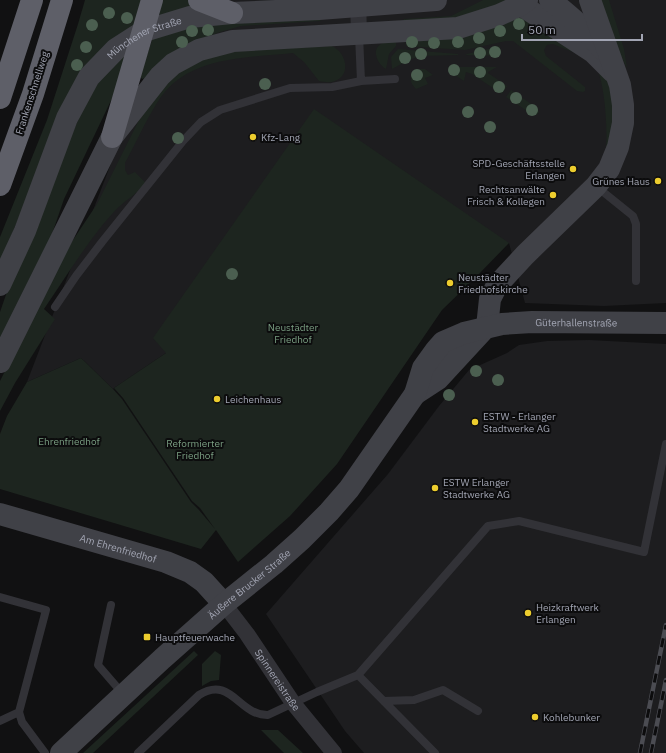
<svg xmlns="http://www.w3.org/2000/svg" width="666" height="753" viewBox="0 0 666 753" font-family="'IBM Plex Sans',sans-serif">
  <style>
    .built { fill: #1d1d1f }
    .green { fill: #1d251f }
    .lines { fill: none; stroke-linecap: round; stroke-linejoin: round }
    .lane { stroke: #323237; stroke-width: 8 }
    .street { stroke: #323237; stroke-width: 16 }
    .secondary { stroke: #404147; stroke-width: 22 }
    .highway { stroke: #5e5f68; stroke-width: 22 }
    .rail-casing { stroke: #4b4c52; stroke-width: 4.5 }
    .rail { stroke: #0c0c0d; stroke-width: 3; stroke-dasharray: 9; stroke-linecap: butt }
    .tree { fill: #4b5f50 }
    .poi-dot { fill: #edcd2e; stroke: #0c0c0d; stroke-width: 1.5 }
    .labels { text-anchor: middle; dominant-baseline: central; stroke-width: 4; stroke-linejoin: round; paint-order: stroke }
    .street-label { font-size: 10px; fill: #a2a5b3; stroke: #0c0c0d }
    .poi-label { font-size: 10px; fill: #a2a5b3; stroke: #0c0c0d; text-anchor: start }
    .park-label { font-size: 10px; fill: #7a9e82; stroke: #0c0c0d }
  </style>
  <rect width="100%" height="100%" fill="#111112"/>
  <path class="built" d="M173 0H666V303L604 306 525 303 509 243 166 353 114 388 113 389 81 358 27 382 172 5Z
    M589 340 666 344V753H364L345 731 266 614 388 474 439 406 469 370 507 353 519 345 547 341Z"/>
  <path class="green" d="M85 0H143L138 25 123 34 31 188 0 263V237L47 120 78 24Z
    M162 0H188L197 6 159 16Z
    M483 0H513L467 18 404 24V19L451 16Z
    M597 0H609L624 49 627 68 613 41Z
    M518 17C533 17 547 28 559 35 570 42 583 48 592 58 617 83 620 124 605 154 609 139 605 75 594 64 585 55 564 49 553 44L547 45 544 50 546 56 585 87V91L583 92 577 91 513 41H506L465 50 406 46V40L459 35 480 30Z
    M322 19 320 21 241 26 220 32 194 43 145 78 142 79 140 76 153 37 206 24Z
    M396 40V46L389 54 386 69C377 64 370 48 383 43 387 41 392 41 396 40Z
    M332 46C347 53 351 75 335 81 330 83 324 82 319 81L304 62 293 53C245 58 185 56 157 103 145 122 136 143 125 163V170L128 175 135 172 146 183C136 195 122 202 112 214 86 243 66 277 44 309L55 319 15 383 0 411V381L65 252 97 204 139 120 164 84 191 63 234 51Z
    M500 46 499 56 465 55 467 54Z
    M398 49 458 54V55L420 56 407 61 392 69 391 57Z
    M126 55 116 90 64 199 51 237 0 343V312L10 283 90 91 122 56Z
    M451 67H497L488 72V73L507 86 502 94 472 74 466 72 464 81 449 71Z
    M418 69H425L433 75 425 78 428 84 416 89C408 82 410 74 418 69Z
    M511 90 537 108 539 112 537 115H533L506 97Z
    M314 109 509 243 477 276 442 310 337 464 290 516 238 562 216 530 201 549 0 489V434L7 416 27 382 81 358 113 389 122 399 191 502 199 510 215 529 200 508 192 501 123 398 114 388 166 353 153 338Z
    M194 651 198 655 93 753H83Z
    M215 651 221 655 219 680 211 681 202 686V664Z
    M261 730H278L303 753H284Z"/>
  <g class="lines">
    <path class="lane" d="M359 35 361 81
      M597 187 633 216 636 224V281
      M55 307 76 276 102 242 183 141 201 122 220 110 290 88 332 87 361 81 395 79
      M0 597 46 610 19 712 22 722 45 753
      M111 605 98 665 123 694
      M358 675 435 753
      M384 701 414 700 443 690 478 711
      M0 721 19 712
      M138 753 199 695C231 675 239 716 268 715L317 692 358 675 488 526 519 521 644 552 666 444"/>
    <g class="street">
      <path d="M358 0 359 34"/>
      <path id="s1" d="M224 604 247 634 293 703 334 753"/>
    </g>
    <g class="secondary">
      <path d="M520 0 521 5 593 52 612 71"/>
      <path d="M550 0C569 15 587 30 602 49"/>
      <path id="s2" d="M0 285 25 231 67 118 89 77 116 49 144 31 190 17 232 13 319 9 436 0"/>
      <path d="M487 327 490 299 495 289 500 282 525 255 596 186 609 169 618 147 623 123V105L620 85 590 0"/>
      <path d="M0 362 112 137 160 76 173 64 199 50 233 41 458 28 499 15 521 5 527 0"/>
      <path d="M415 394 438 379 486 327"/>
      <path id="s3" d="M0 514 166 562 190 572 204 582 224 604"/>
      <path id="s4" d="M61 753 162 659 224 604 274 564 302 539 329 512 349 489 415 394 423 368 436 350 443 342 464 333 502 324 532 322 666 323"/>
    </g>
    <path class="highway" d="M199 0 232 13
      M0 98 32 0
      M112 137 152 0
      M0 185 33 94 62 0"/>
    <g class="rail-casing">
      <path id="rail" d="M640 753 666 625
        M651 753 666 680"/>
    </g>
    <use href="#rail" class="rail"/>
  </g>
  <g class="tree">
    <circle cx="109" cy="13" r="6"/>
    <circle cx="127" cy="18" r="6"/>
    <circle cx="519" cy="24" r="6"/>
    <circle cx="92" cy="25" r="6"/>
    <circle cx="208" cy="30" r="6"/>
    <circle cx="192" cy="31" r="6"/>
    <circle cx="500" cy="31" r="6"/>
    <circle cx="479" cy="38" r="6"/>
    <circle cx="182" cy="42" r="6"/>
    <circle cx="412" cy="42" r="6"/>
    <circle cx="458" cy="42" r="6"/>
    <circle cx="434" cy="43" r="6"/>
    <circle cx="86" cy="47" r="6"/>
    <circle cx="495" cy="52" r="6"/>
    <circle cx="480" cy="53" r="6"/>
    <circle cx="421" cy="54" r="6"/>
    <circle cx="405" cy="58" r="6"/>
    <circle cx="77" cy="65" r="6"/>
    <circle cx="454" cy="70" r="6"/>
    <circle cx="480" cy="72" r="6"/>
    <circle cx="417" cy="75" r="6"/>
    <circle cx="265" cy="84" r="6"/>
    <circle cx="499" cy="87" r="6"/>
    <circle cx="516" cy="98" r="6"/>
    <circle cx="532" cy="110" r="6"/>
    <circle cx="468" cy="112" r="6"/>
    <circle cx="490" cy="127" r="6"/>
    <circle cx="178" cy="138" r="6"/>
    <circle cx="232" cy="274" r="6"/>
    <circle cx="476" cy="371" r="6"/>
    <circle cx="498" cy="380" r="6"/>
    <circle cx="449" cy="395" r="6"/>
  </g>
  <g class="poi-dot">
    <circle cx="253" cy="137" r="4"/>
    <circle cx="573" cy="169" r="4"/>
    <circle cx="658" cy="181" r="4"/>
    <circle cx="553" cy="195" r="4"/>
    <circle cx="450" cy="283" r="4"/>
    <circle cx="217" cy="399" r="4"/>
    <circle cx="475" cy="422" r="4"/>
    <circle cx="435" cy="488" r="4"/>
    <circle cx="528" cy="613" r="4"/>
    <rect x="143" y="633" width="8" height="8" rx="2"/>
    <circle cx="535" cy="717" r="4"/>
  </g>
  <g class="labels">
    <g class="street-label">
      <text stroke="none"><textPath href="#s2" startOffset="296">Münchener Straße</textPath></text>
      <text transform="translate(32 93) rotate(-72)">Frankenschnellweg</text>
      <text stroke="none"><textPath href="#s4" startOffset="703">Güterhallenstraße</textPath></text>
      <text stroke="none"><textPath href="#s3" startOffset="123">Am Ehrenfriedhof</textPath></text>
      <text stroke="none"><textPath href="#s4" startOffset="253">Äußere Brucker Straße</textPath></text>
      <text stroke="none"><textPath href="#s1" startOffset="93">Spinnereistraße</textPath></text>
    </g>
    <g class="poi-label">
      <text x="261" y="137">Kfz-Lang</text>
      <text x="565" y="163" text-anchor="end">SPD-Geschäftsstelle<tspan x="565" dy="12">Erlangen</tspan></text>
      <text x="650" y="181" text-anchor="end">Grünes Haus</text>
      <text x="545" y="189" text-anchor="end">Rechtsanwälte<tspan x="545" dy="12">Frisch &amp; Kollegen</tspan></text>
      <text x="458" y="277">Neustädter<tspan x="458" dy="12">Friedhofskirche</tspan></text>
      <text x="225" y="399">Leichenhaus</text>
      <text x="483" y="416">ESTW - Erlanger<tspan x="483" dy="12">Stadtwerke AG</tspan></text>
      <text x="443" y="482">ESTW Erlanger<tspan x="443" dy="12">Stadtwerke AG</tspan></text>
      <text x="536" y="607">Heizkraftwerk<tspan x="536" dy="12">Erlangen</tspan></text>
      <text x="155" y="637">Hauptfeuerwache</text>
      <text x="543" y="717">Kohlebunker</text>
    </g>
    <g class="park-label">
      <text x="293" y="327">Neustädter<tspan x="293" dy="12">Friedhof</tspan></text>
      <text x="69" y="441">Ehrenfriedhof</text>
      <text x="195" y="443">Reformierter<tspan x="195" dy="12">Friedhof</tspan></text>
    </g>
  </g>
  <path d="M522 34v6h120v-6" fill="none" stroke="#a2a5b3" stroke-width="2"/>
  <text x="528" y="34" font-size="12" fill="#a2a5b3" stroke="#0c0c0d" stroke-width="3" paint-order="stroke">50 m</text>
</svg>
